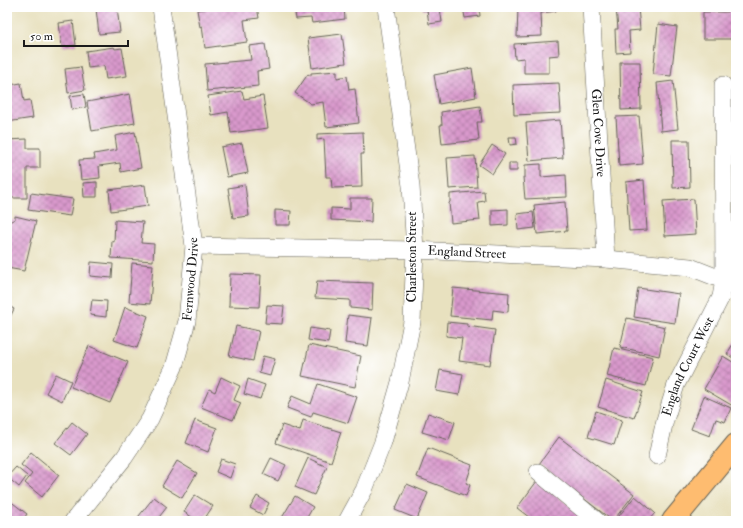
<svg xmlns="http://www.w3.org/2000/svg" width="743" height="528" viewBox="0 0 743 528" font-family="'IM FELL Double Pica',serif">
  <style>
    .building { fill: url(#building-cross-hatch) }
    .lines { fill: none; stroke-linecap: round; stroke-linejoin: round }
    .minor-casing { stroke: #636155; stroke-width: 18 }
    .major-casing { stroke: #636155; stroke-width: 24 }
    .minor { stroke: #fff; stroke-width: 17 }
    .major { stroke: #febc70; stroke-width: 22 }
    .labels { text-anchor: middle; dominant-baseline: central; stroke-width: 3; stroke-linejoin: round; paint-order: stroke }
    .street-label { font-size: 13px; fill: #1c1c1c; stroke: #fff }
  </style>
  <defs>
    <pattern id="building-cross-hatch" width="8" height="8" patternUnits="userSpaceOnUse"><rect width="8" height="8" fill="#d999cc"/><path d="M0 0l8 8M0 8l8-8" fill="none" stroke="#af7ca5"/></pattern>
  </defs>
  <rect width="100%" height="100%" fill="#fff"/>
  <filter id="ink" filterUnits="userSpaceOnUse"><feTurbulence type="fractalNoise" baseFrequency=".025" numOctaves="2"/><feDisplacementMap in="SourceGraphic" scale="8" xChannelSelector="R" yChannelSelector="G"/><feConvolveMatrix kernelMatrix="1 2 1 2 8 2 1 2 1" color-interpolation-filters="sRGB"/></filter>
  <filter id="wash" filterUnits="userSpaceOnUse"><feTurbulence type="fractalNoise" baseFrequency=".012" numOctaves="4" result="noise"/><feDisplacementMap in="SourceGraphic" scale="16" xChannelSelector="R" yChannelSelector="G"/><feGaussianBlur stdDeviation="0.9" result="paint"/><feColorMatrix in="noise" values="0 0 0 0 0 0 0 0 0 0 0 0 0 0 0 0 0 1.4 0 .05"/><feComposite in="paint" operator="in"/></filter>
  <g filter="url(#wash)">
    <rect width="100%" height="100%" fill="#e8e1bf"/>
    <g id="blocks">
      <path class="building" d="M109 7H117L120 32 99 34 96 9Z
        M217 7H257L259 18 244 20 247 42 205 48 202 26 200 27 197 10Z
        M294 7H344L345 19 312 23 311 18 296 19Z
        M422 7H443L440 8 442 22 429 24 427 10H422Z
        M463 7H479L480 16 465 18Z
        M518 7H556V11L541 13 542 36 517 37Z
        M628 7H638L640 30 629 31 630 52 616 53 615 29H618L616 8Z
        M728 7H736V39H703V12H728Z
        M73 21 76 45 62 47 59 23Z
        M658 24 677 27 671 76 653 74Z
        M342 34 346 63 312 68 308 38Z
        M558 41 559 55 549 56V73H524V58L515 59 514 44Z
        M265 44 269 69 257 71 258 86 207 91 205 64 251 60 249 46Z
        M114 47 115 49 122 48 127 76 106 79 104 66 88 68 86 51Z
        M620 62H640L641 109 621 110Z
        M7 63 10 78H9L10 85 21 83 24 101 30 100 33 118 7 122Z
        M81 67 85 90 68 93 65 69Z
        M472 68 476 97 439 104 434 75Z
        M337 71V78L347 76 349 90 355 89 359 123 326 127 323 102 311 104 295 93 308 74 311 76V73Z
        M673 81 678 129 661 131 657 83Z
        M559 83 561 113 514 115 513 85Z
        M242 91 244 99 263 96 268 128 231 133 228 112 211 115 208 96Z
        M84 94 86 107 72 110 70 96Z
        M130 94 135 123 92 131 87 102Z
        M480 106 482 122H477L479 140 442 144 440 125H442L441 112Z
        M639 116 643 164 619 166 616 117Z
        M560 120 563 158 529 161 526 123Z
        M135 132 141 168 121 172 120 163 99 166 100 178 81 180 79 160 95 159 94 154 117 150 115 136Z
        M363 132 364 154H361L362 187 332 188 331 177H326L324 139 317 140V134Z
        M509 137H516L517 144 510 145Z
        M27 139V148H40V168H27V198H7V140Z
        M672 140H689L690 187 673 188Z
        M242 143 248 173 227 177 221 147Z
        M492 145 505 154 492 174 479 165Z
        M475 156 477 187 449 189 447 158Z
        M509 163H517V171H509Z
        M541 164V177L566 175 567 197 525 199 523 177H525V165Z
        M644 180 647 230 629 231 626 182Z
        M97 182V197H84L83 183Z
        M145 185 148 206 111 211 109 190Z
        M245 185 249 216 233 218 228 188Z
        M484 191 485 201 478 202 480 220 451 223 449 203 450 202V194Z
        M31 193 73 199 70 216 28 210Z
        M350 198H372L371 222 331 220V208L350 209Z
        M694 199 696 234 665 236 663 201Z
        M565 202 567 231 537 234 534 205Z
        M508 209V225L492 226V210Z
        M275 210 291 211 290 225H275Z
        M533 212 535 228 518 230 517 214Z
        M15 216 36 221 24 271 7 268V223L15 219Z
        M115 220 143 222 141 243 154 244 153 261 111 258 112 241 114 242Z
        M91 262 113 264 112 278 90 276Z
        M132 263 153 265 150 304 129 302Z
        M230 274 261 275 259 307 229 306Z
        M317 281 373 283 372 310 350 308V300L315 298Z
        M453 288 509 293 508 312 493 310 492 320 450 316Z
        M638 288 679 294 675 323 634 317Z
        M92 300 107 301 106 317 90 315Z
        M7 305 14 309 7 323Z
        M267 305 284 306 282 324 265 323Z
        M125 307 148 316 137 348 114 340Z
        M348 315 372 318 368 346 345 343Z
        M627 318 665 327 659 356 620 347Z
        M447 322 467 324V326L495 330 490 365 459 361 462 338 446 336Z
        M236 326 259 331 253 361 229 356Z
        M310 328 330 331 328 343 308 340Z
        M736 339V360L727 354Z
        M309 345 361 356 355 387 302 376Z
        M89 346 128 362 110 403 71 387Z
        M614 348 653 357 646 386 607 376Z
        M263 356 275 359 270 376 259 373Z
        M723 356 736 364V401L733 406 704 389Z
        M440 370 463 374 459 395 436 391Z
        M56 374 71 381 62 401 46 393Z
        M221 377 240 386 234 400 241 403 233 420 201 407 209 389 215 392Z
        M248 379 265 385 260 399 244 394Z
        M606 380 643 392 634 418 598 407Z
        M318 384 357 397 348 423 313 412 311 417 287 408 292 396 311 404Z
        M704 396 731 408 725 422 716 419 710 436 691 429Z
        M596 411 622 420 614 445 588 437Z
        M428 413 455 422 449 440 422 432Z
        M195 420 217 428 208 452 186 443Z
        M303 420 341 432 331 462 276 443 282 425 300 431Z
        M72 422 87 434 71 455 55 443Z
        M559 437 634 494 613 521 539 464Z
        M428 448 472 465 466 483 470 485 466 496 417 477Z
        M31 452 59 475 42 497 25 483 32 474 21 465Z
        M271 458 286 465 278 481 263 474Z
        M308 458 327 467 314 495 295 487Z
        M221 459 235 464 230 478 216 472Z
        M177 461 197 473 182 498 162 486Z
        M16 467 27 476 19 487 7 477Z
        M537 481 591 521H534L517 508Z
        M407 484 428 493 417 519 395 510Z
        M195 495 213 506 203 521H198L184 512Z
        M257 496 269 503 263 515 250 508Z
        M295 496 313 507 305 521H280Z
        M635 496 655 513 648 521H615Z
        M154 497 167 507 156 521H135Z
        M9 500 27 514 22 521H7V503Z"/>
    </g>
  </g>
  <g filter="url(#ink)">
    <use href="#blocks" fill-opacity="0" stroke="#636155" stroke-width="1"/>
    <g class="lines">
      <g class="minor-casing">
        <g id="minor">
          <path id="s1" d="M591 7 606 259"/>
          <path id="s2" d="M194 246 415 250 606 259 690 267 736 285"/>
          <path id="s3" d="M657 456 665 420 676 385 721 297 724 280 723 85"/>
          <path d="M538 472 597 521"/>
          <path id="s4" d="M73 521 124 458 150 419 174 367 187 321 194 246 161 7"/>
          <path d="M347 521 364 490 383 442 400 382 412 322 415 250 411 186 386 7"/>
        </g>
      </g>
      <g class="major-casing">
        <path id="major" d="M673 521 736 445"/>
      </g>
      <use href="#minor" class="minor"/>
      <use href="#major" class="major"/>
    </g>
  </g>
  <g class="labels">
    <g class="street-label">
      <text stroke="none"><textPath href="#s1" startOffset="126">Glen Cove Drive</textPath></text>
      <text stroke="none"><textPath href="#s2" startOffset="273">England Street</textPath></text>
      <text transform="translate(412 257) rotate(-90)">Charleston Street</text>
      <text stroke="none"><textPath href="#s4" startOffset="275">Fernwood Drive</textPath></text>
      <text stroke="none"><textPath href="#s3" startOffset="95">England Court West</textPath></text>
    </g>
  </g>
  <rect width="743" height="528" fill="none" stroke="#fff" stroke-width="24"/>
  <path d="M24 40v6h104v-6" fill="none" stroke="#1c1c1c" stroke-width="2"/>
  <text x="30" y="40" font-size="12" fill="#1c1c1c" stroke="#ffffff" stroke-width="3" paint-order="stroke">50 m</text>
</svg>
